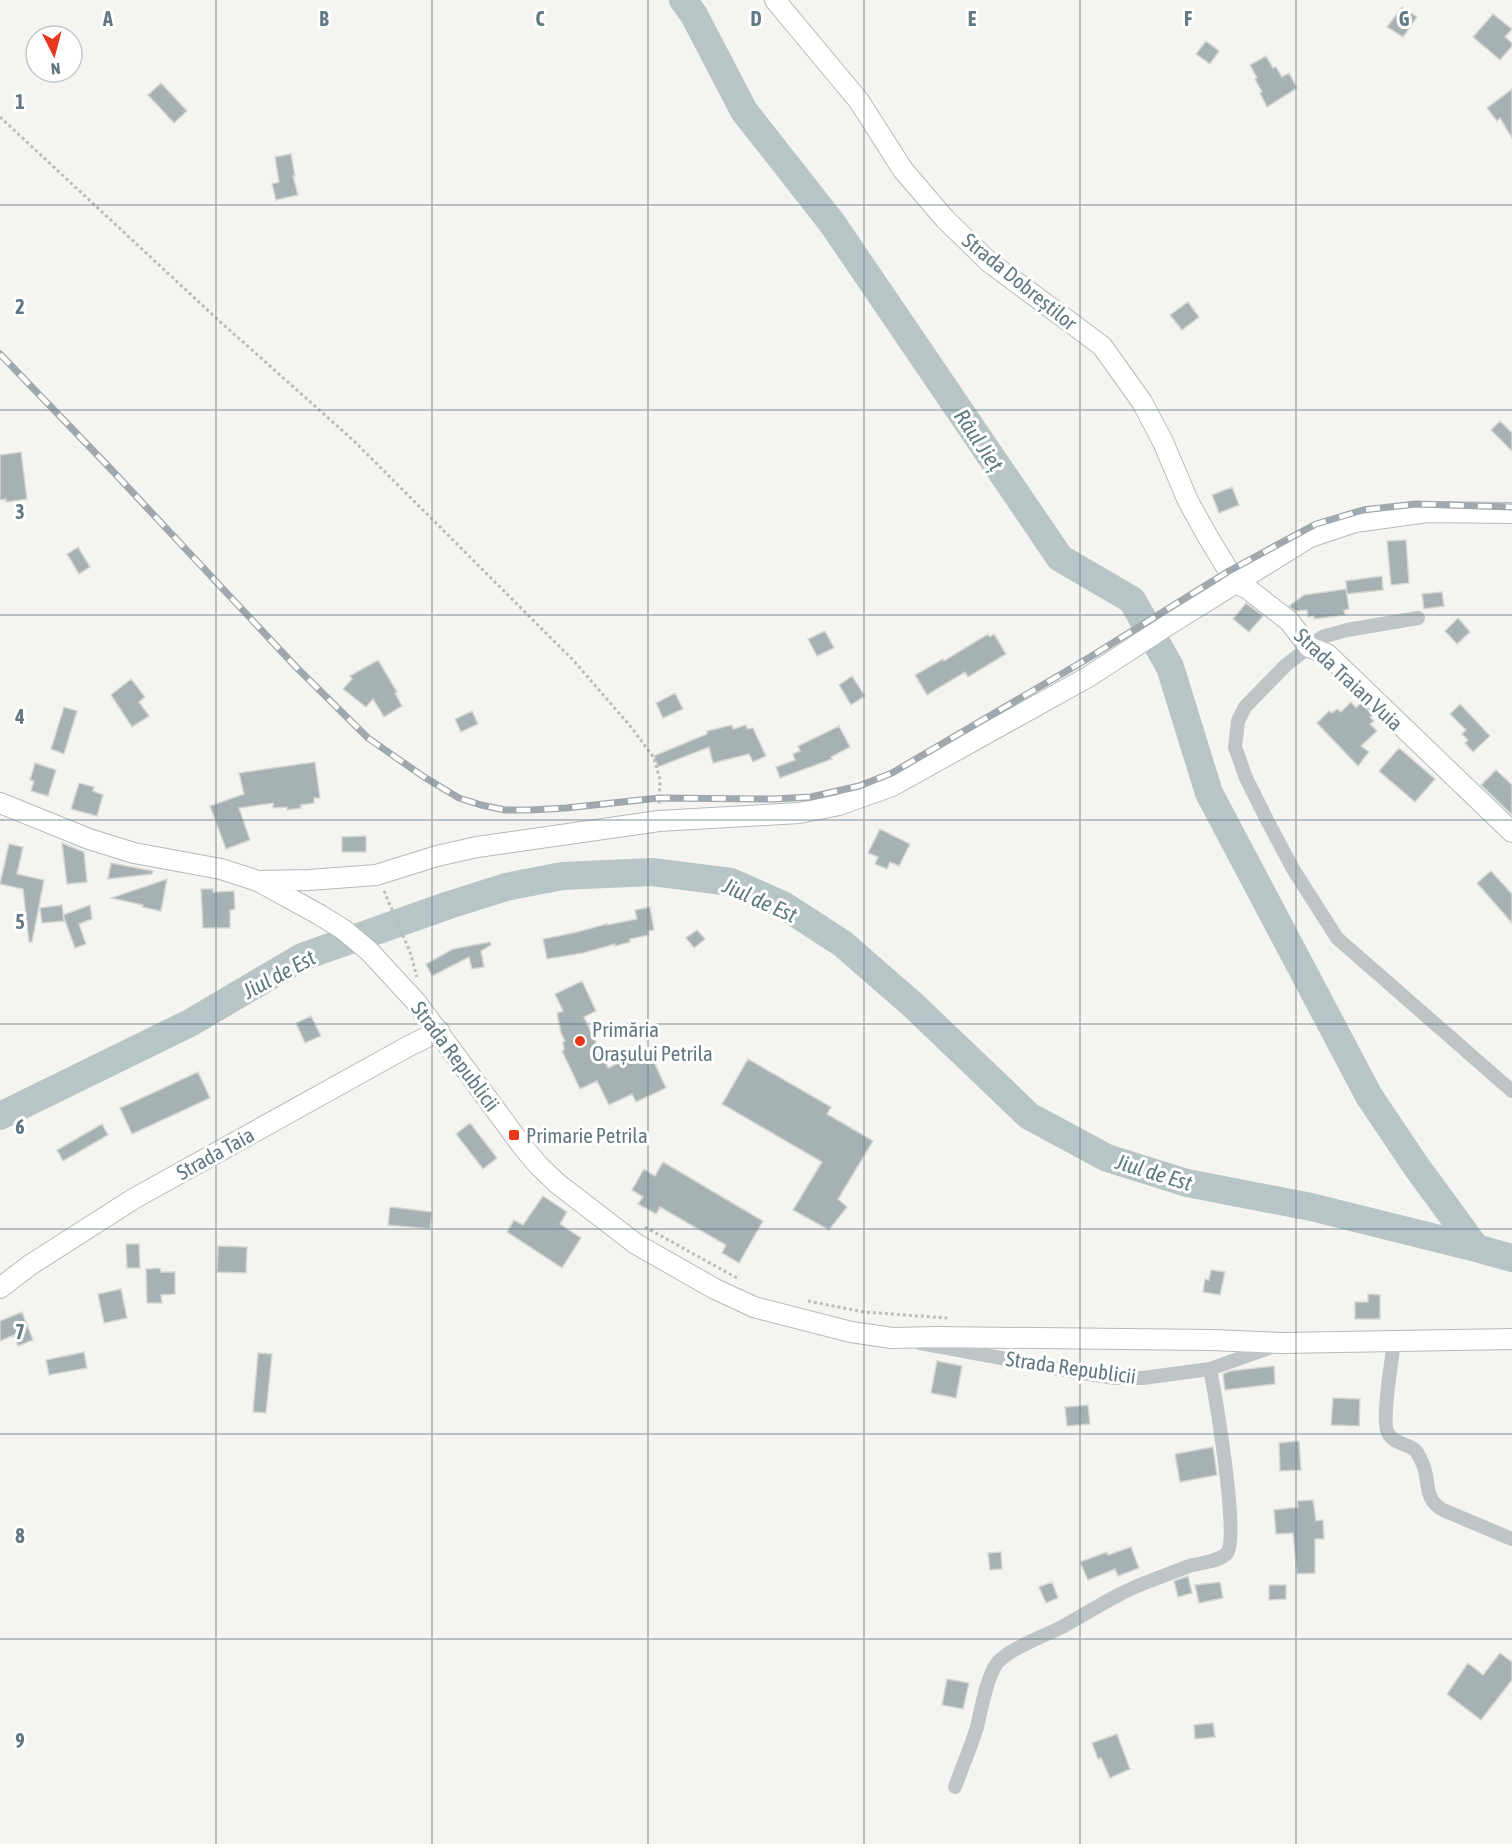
<svg xmlns="http://www.w3.org/2000/svg" width="1512" height="1844" viewBox="0 0 1512 1844" font-family="'Asap Condensed',sans-serif">
  <style>
    .lines { fill: none; stroke-linecap: round; stroke-linejoin: round }
    .river { stroke: #b7c5c7; stroke-width: 28 }
    .building { fill: #a6b1b4; stroke: #d6d6d3; stroke-width: 1.5 }
    .secondary-casing { stroke: #b4babe; stroke-width: 22 }
    .path { stroke: #b9bdbf; stroke-width: 3; stroke-dasharray: 3 3; stroke-linecap: butt }
    .street { stroke: #bfc5c7; stroke-width: 14 }
    .secondary { stroke: #fff; stroke-width: 20 }
    .rail-casing { stroke: #a0a8ad; stroke-width: 7 }
    .rail { stroke: #fff; stroke-width: 4.5; stroke-dasharray: 14; stroke-linecap: butt }
    .grid { fill: none; stroke: #627883; stroke-width: 1.5; stroke-opacity: 0.55 }
    .poi-dot { fill: #e9371c; stroke: #fff; stroke-width: 2 }
    .labels { text-anchor: middle; dominant-baseline: central; stroke-width: 6; stroke-linejoin: round; paint-order: stroke }
    .street-label { font-size: 21px; fill: #627883; stroke: #fff }
    .poi-label { font-size: 21px; fill: #627883; stroke: #fff; text-anchor: start }
    .water-label { font-size: 22px; font-style: italic; fill: #5e7b80; stroke: #fff }
    .grid-label { font-size: 20px; text-anchor: middle; font-weight: bold; fill: #627883; stroke: #fff; stroke-width: 6; stroke-linejoin: round; paint-order: stroke }
  </style>
  <rect width="100%" height="100%" fill="#f5f4f0"/>
  <g class="lines">
    <path class="river" d="M683 0 694 15 744 111 832 223 1060 558 1132 600 1170 667 1209 793 1369 1096 1416 1166 1476 1248 1512 1258
      M0 1116 190 1023 302 957 449 905 506 887 562 876 652 872 731 882 783 905 843 944 913 1005 1029 1116 1107 1158 1187 1183 1311 1207 1476 1248"/>
  </g>
  <path class="building" d="M1402 7 1417 17 1403 37 1387 27Z
    M1493 14 1512 29 1505 37 1512 43V46L1500 60 1473 37Z
    M1206 41 1219 51 1210 64 1196 54Z
    M1266 56 1273 68 1276 67 1282 77 1289 73 1297 88 1267 107 1260 93 1262 92 1255 79 1257 78 1250 65Z
    M161 83 187 111 174 123 148 95Z
    M1512 89V138L1500 118 1497 121 1487 108Z
    M291 154 295 176H293L298 195 276 200 272 184 279 182 275 157Z
    M1188 302 1199 317 1182 330 1170 315Z
    M1500 421 1512 433V451L1491 430Z
    M21 452 27 499 6 502V499L0 500V455Z
    M1232 487 1239 505 1219 513 1212 495Z
    M1406 540 1409 583 1391 585 1387 541Z
    M78 547 90 567 79 574 67 554Z
    M1382 576 1383 590 1347 594 1346 581Z
    M1346 589 1349 609 1344 610 1345 615 1314 619V616L1308 617 1307 610 1295 611 1289 606 1304 595Z
    M1442 592 1444 606 1424 609 1422 594Z
    M1246 603 1263 616 1249 632 1233 619Z
    M1458 618 1470 632 1457 644 1445 631Z
    M825 631 834 648 817 656 808 639Z
    M988 634 990 637 994 634 1006 654 968 677 965 672 927 695 915 675 943 659 944 661Z
    M378 660 397 692 395 693 402 706 384 717 373 699 366 707 343 689 352 679 350 676Z
    M852 676 865 696 851 705 839 685Z
    M131 679 145 697 139 702 149 716 132 727 111 695Z
    M675 693 683 709 663 718 656 703Z
    M1351 702 1356 708 1361 703 1373 715 1370 717 1374 721 1370 724 1377 731 1361 746 1369 752 1358 766 1317 723 1329 711 1332 713 1337 709 1341 712Z
    M1460 704 1490 736 1473 752 1465 743 1468 740 1462 734 1466 730 1450 714Z
    M64 707 77 711 64 754 51 749Z
    M472 711 478 724 461 732 455 719Z
    M732 725 733 729 746 725 747 729 753 728 766 756 753 762 749 754 713 763 709 747 658 767 654 756 707 734V731Z
    M839 726 850 747 831 757 832 759 780 778 776 767 795 760 793 754 800 751 798 746Z
    M1399 748 1435 779 1415 802 1379 771Z
    M315 762 320 798H314V803L301 805V808L287 810V807L273 808V803L239 808 250 840 226 849 210 806 244 794 239 773Z
    M35 763 56 770 48 796 31 791 34 781 30 780Z
    M1496 770 1512 785V815L1481 785Z
    M79 783 94 787 93 791 103 795 97 816 71 809Z
    M880 829 910 844 899 866 890 862 887 869 875 864 878 857 868 853Z
    M366 836V852H342V837Z
    M62 843 84 852 87 882 67 884Z
    M9 844 23 847 17 874 44 880 32 942H29L23 889 0 884Z
    M111 863 153 871 152 874 108 879Z
    M1491 871 1512 894V923L1477 883Z
    M167 879 161 911 142 907 143 905 111 898Z
    M201 889H213V892L234 891 235 909 230 910V928H203Z
    M62 905 64 921 42 923 40 908Z
    M90 905 92 919 79 924 86 944 75 948 63 915Z
    M650 907 654 930 648 931 649 935 630 939V942L615 946V944L583 953 547 959 543 939 573 933 607 924V925L637 919 635 910Z
    M697 930 705 939 694 948 686 938Z
    M490 942 491 945 481 951 484 967 472 969 469 957 432 976 426 964 453 949Z
    M582 981 596 1011 584 1017 608 1068 648 1049 666 1088 636 1102 632 1094 609 1105 597 1081 580 1089 562 1051 564 1050 563 1042 565 1041 561 1033 557 1013 563 1011 555 994Z
    M311 1016 321 1036 305 1043 296 1023Z
    M748 1059 831 1107 827 1114 873 1141 838 1199 847 1207 829 1230 793 1210 822 1162 722 1104Z
    M198 1072 210 1098 132 1134 120 1108Z
    M470 1123 497 1158 483 1169 456 1134Z
    M102 1124 108 1135 63 1161 57 1150Z
    M663 1162 763 1221 739 1263 722 1253 726 1245 660 1207 656 1214 638 1204 643 1197 632 1190 644 1169 655 1176Z
    M543 1196 567 1212 560 1224 581 1238 562 1268 507 1232 514 1220 523 1225Z
    M390 1207 432 1212 430 1229 388 1225Z
    M126 1244H139L140 1268H127Z
    M218 1246 247 1247 246 1273 217 1272Z
    M160 1268 161 1272H175V1294L161 1295 162 1303H147L146 1269Z
    M1211 1270 1225 1272 1220 1295 1203 1292 1205 1279 1209 1280Z
    M121 1289 127 1318 104 1323 98 1294Z
    M1368 1294 1380 1295V1319H1355V1302H1368Z
    M22 1312 33 1340 18 1346 14 1335 0 1341V1321Z
    M84 1352 87 1368 49 1375 46 1360Z
    M258 1353 272 1354 266 1413 253 1412Z
    M937 1361 962 1366 956 1398 931 1393Z
    M1274 1366 1275 1384 1225 1390 1223 1374 1230 1371Z
    M1333 1398 1360 1399 1359 1426 1331 1425Z
    M1088 1405 1090 1424 1067 1426 1065 1407Z
    M1299 1441 1301 1470 1280 1471 1279 1443Z
    M1213 1447 1217 1475 1180 1482 1175 1454Z
    M1313 1500 1316 1521 1323 1520 1324 1539H1315V1573L1297 1574 1293 1533 1276 1534 1274 1510 1298 1507 1297 1501Z
    M1131 1547 1139 1568 1118 1576 1115 1569 1088 1580 1080 1562 1107 1552 1108 1555Z
    M1001 1552 1002 1569 990 1570 988 1553Z
    M1188 1576 1192 1593 1178 1597 1174 1581Z
    M1052 1582 1058 1598 1046 1603 1039 1587Z
    M1220 1582 1223 1598 1199 1603 1195 1585Z
    M1269 1585H1286V1599L1269 1600Z
    M1500 1653 1512 1662V1680L1481 1720 1447 1694 1468 1663 1483 1675Z
    M947 1679 969 1683 963 1709 942 1705Z
    M1213 1723 1215 1737 1195 1739 1194 1725Z
    M1117 1734 1130 1769 1110 1778 1101 1758 1098 1759 1092 1743Z"/>
  <g class="lines">
    <g class="secondary-casing">
      <path id="secondary" d="M775 0 859 101 903 170 945 219 989 262 1102 346 1142 402 1163 442 1188 501 1208 537 1236 583 1248 589 1289 621 1309 647 1327 654 1512 832
        M0 803 89 839 134 853 221 869 258 881 320 915 344 930 369 951 416 1002 523 1147 539 1166 558 1184 636 1244 715 1289 754 1307 851 1332 892 1338 936 1337 1211 1340 1282 1343 1512 1339
        M261 881 309 880 376 875 437 856 477 847 659 821 799 813 839 805 892 786 1088 677 1168 625 1310 537 1355 522 1427 512 1512 513
        M0 1288 30 1265 135 1198 407 1047 439 1031"/>
    </g>
    <path class="path" d="M0 117 216 318 353 440 573 660 631 727 654 758 660 780 659 804
      M384 891 410 952 417 977
      M645 1227 737 1278
      M808 1301 864 1312 947 1318"/>
    <path class="street" d="M1418 618 1347 630 1322 637 1286 665 1245 707 1238 721 1235 747 1246 778 1267 820 1293 869 1337 938 1512 1091
      M1394 1342C1392 1359 1381 1422 1388 1433 1394 1444 1406 1443 1415 1450 1418 1453 1420 1458 1422 1462 1431 1481 1422 1498 1443 1510L1512 1539
      M920 1343 1076 1372 1115 1378H1143L1210 1369 1277 1345
      M955 1787C962 1767 971 1747 977 1727 981 1710 987 1675 998 1662 1011 1648 1044 1636 1062 1627 1091 1611 1119 1592 1150 1581 1163 1576 1176 1571 1189 1566 1200 1563 1219 1562 1227 1553 1240 1539 1215 1394 1210 1369"/>
    <use href="#secondary" class="secondary"/>
    <g class="rail-casing">
      <path id="rail" d="M0 354 107 465 296 667 368 738 424 777 459 798 481 805 505 810H531L566 808 659 798 773 799 811 797 859 786 892 773 1082 662 1229 571 1316 524 1363 510 1416 504 1512 507"/>
    </g>
    <use href="#rail" class="rail"/>
  </g>
  <path class="grid" d="M216 0V1844M432 0V1844M648 0V1844M864 0V1844M1080 0V1844M1296 0V1844M0 205H1512M0 410H1512M0 615H1512M0 820H1512M0 1024H1512M0 1229H1512M0 1434H1512M0 1639H1512"/>
  <g class="poi-dot">
    <circle cx="580" cy="1041" r="6"/>
    <rect x="508" y="1129" width="12" height="12" rx="3"/>
  </g>
  <g class="labels">
    <g class="street-label">
      <text transform="translate(1020 281) rotate(39)">Strada Dobreștilor</text>
      <text transform="translate(1349 679) rotate(43)">Strada Traian Vuia</text>
      <text transform="translate(456 1056) rotate(53)">Strada Republicii</text>
      <text transform="translate(215 1153) rotate(-29)">Strada Taia</text>
      <text transform="translate(1071 1367) rotate(8)">Strada Republicii</text>
    </g>
    <g class="poi-label">
      <text x="592" y="1029">Primăria<tspan x="592" dy="24">Orașului Petrila</tspan></text>
      <text x="526" y="1135">Primarie Petrila</text>
    </g>
    <g class="water-label">
      <text transform="translate(979 440) rotate(56)">Râul Jieț</text>
      <text transform="translate(760 900) rotate(24)">Jiul de Est</text>
      <text transform="translate(279 974) rotate(-28)">Jiul de Est</text>
      <text transform="translate(1154 1172) rotate(17)">Jiul de Est</text>
    </g>
  </g>
  <g class="grid-label">
    <text x="108" y="26">A</text>
    <text x="324" y="26">B</text>
    <text x="540" y="26">C</text>
    <text x="756" y="26">D</text>
    <text x="972" y="26">E</text>
    <text x="1188" y="26">F</text>
    <text x="1404" y="26">G</text>
    <text x="20" y="109">1</text>
    <text x="20" y="314">2</text>
    <text x="20" y="519">3</text>
    <text x="20" y="724">4</text>
    <text x="20" y="929">5</text>
    <text x="20" y="1134">6</text>
    <text x="20" y="1339">7</text>
    <text x="20" y="1543">8</text>
    <text x="20" y="1748">9</text>
  </g>
  <g transform="translate(54 54) rotate(174)"><circle r="28" fill="#ffffff" stroke="#c0c9cd" stroke-width="1.5"/>
  <path d="M0-4.5L10 22L0 15L-10 22Z" fill="#e9371c"/>
  <text y="-9" font-size="16" font-weight="bold" text-anchor="middle" fill="#627883">N</text>
  </g>
</svg>
